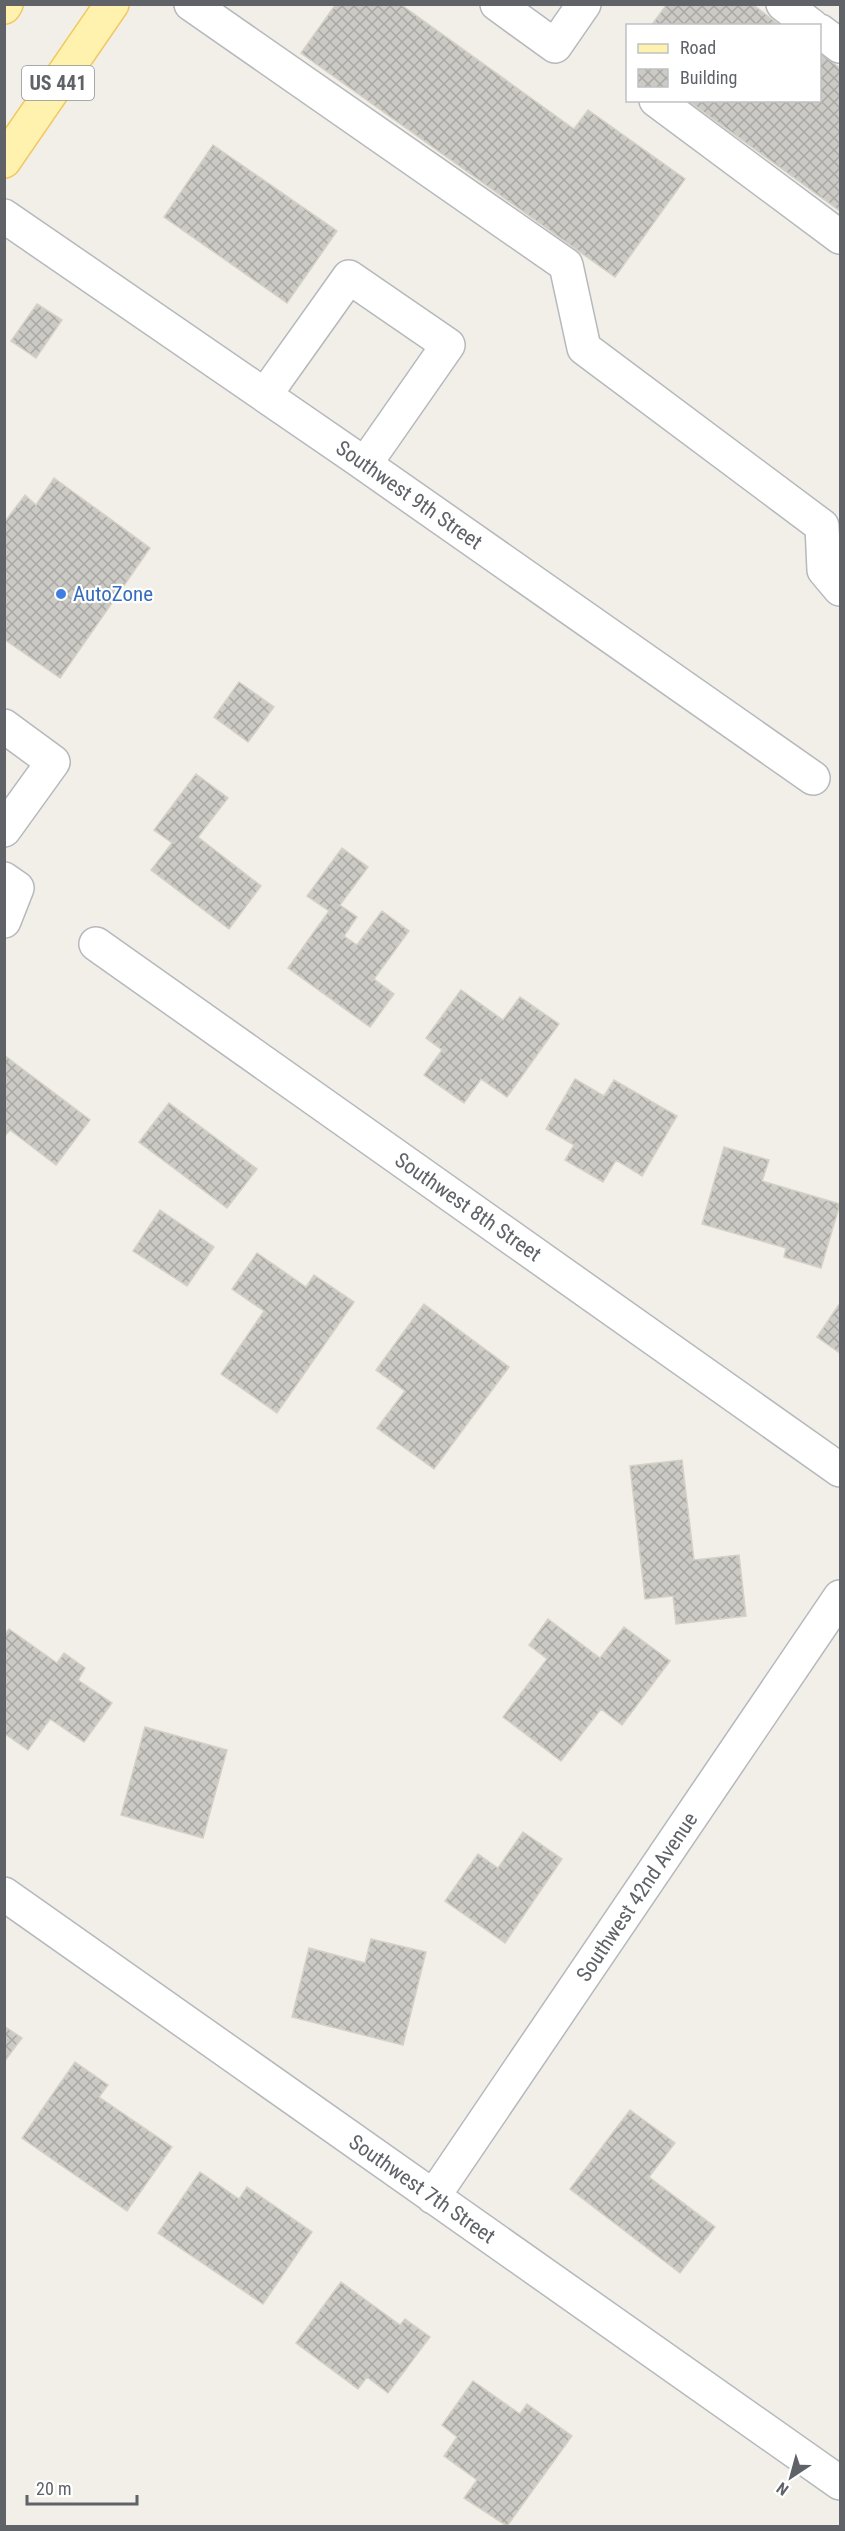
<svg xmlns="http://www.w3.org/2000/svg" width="845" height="2531" viewBox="0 0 845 2531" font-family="'Roboto Condensed',sans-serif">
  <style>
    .building { fill: url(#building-cross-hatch); stroke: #d6d1c6; stroke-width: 1.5 }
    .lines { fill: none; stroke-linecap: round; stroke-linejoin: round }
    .minor-casing { stroke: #b5b8bc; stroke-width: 36 }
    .major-casing { stroke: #f2c960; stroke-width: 36 }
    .minor { stroke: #fff; stroke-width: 33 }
    .major { stroke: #fff2af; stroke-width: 33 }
    .shop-dot { fill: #3f7fe0; stroke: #fff; stroke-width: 2 }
    .labels { text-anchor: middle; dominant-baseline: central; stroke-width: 4.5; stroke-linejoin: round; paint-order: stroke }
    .shield { fill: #fff; stroke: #8f9295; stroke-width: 1.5 }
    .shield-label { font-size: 20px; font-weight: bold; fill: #5f6368 }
    .street-label { font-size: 21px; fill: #5f6368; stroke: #fff }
    .shop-label { font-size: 21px; fill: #366cbe; stroke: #fff; text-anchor: start }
  </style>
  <defs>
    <pattern id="building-cross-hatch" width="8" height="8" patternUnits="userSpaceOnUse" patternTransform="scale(1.5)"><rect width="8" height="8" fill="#cccac5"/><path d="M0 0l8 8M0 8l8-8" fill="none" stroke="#a9a8a4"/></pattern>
  </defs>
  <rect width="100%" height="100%" fill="#f1efe8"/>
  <path class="building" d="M336 4H400L574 129 588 110 685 179 615 277 301 53Z
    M667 4H752L781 26H651Z
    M820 53 840 68V211L687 100H820Z
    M213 145 337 231 287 303 164 217Z
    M37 304 62 320 36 358 11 341Z
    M54 478 150 548 60 678 4 639V523L25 495 36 505Z
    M239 682 274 707 248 742 214 717Z
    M196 774 228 798 198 837 261 886 229 929 151 870 172 843 154 830Z
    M342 848 368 867 340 905 357 917 344 936 357 945 382 911 409 931 374 979 394 994 370 1027 288 968 329 911 307 896Z
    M461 990 503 1020 520 997 559 1024 507 1097 481 1079 464 1103 424 1075 442 1050 426 1038Z
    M4 1055 90 1120 56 1165 10 1130 4 1137Z
    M575 1079 604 1096 614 1080 677 1116 642 1176 616 1160 603 1182 565 1160 574 1145 546 1129Z
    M169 1103 257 1169 227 1208 139 1142Z
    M724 1147 769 1160 762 1181 840 1204 821 1268 784 1257 786 1248 702 1224Z
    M160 1210 214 1247 187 1286 133 1251Z
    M257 1253 306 1287 314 1275 354 1302 277 1413 221 1374 264 1311 232 1289Z
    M840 1303V1353L817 1337Z
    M424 1304 509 1367 434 1469 377 1428 405 1391 376 1370Z
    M682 1460 694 1560 739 1555 746 1616 676 1624 673 1596 645 1599 630 1466Z
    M548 1619 600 1658 624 1627 670 1661 622 1725 601 1709 561 1761 503 1717 547 1659 529 1645Z
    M9 1629 57 1663 64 1653 85 1668 78 1680 112 1703 84 1742 50 1719 28 1750 4 1733V1635Z
    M145 1727 227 1750 203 1838 121 1815Z
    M523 1832 562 1859 505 1943 445 1901 478 1854 498 1868Z
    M371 1939 426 1952 403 2045 292 2017 309 1948 365 1963Z
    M4 2026 22 2038 4 2062Z
    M75 2062 108 2085 99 2097 172 2147 127 2211 22 2138Z
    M630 2110 675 2143 649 2177 715 2227 680 2273 570 2189Z
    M200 2172 239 2199 247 2187 312 2232 263 2304 158 2233Z
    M341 2282 400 2325 405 2319 430 2337 388 2393 367 2377 358 2389 296 2343Z
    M473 2381 520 2414 527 2404 572 2436 507 2526 464 2498 477 2480 444 2456 457 2437 442 2425Z"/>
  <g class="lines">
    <g class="minor-casing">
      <path id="minor" d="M191 4 566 265 584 348 822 526
        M497 4 555 46 584 4
        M783 4 812 26
        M820 31 840 46
        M656 100 840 237
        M4 216 356 458 813 778
        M265 395 349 277 448 345 365 464
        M822 526 824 570 840 589
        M4 726 53 762 4 830
        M4 879 17 888 4 921
        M96 944 840 1470
        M4 1894 840 2483
        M433 2197 840 1597"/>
    </g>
    <g class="major-casing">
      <path id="major" d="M4 7 6 4
        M4 161 112 4"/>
    </g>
    <use href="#minor" class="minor"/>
    <use href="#major" class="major"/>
  </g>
  <circle class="shop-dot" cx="61" cy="594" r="6"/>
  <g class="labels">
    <rect class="shield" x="22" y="66" width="72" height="34" rx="4.5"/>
    <g class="shield-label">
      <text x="58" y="83">US 441</text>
    </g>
    <g class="street-label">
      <text transform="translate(409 495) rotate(35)">Southwest 9th Street</text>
      <text transform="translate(468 1207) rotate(35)">Southwest 8th Street</text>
      <text transform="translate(637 1897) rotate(-56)">Southwest 42nd Avenue</text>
      <text transform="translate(422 2189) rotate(35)">Southwest 7th Street</text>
    </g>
    <g class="shop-label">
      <text x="73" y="594">AutoZone</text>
    </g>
  </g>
  <rect width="845" height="2531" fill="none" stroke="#5f6368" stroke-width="12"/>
  <rect x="626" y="24" width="195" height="78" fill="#ffffff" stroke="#bfc1c3" stroke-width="1.5"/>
  <rect x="638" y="44" width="30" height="9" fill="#fff2af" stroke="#bfc1c3" stroke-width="1.5"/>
  <text x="680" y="54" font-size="18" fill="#5f6368">Road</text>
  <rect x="638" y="69" width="30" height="18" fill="url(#building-cross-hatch)" stroke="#bfc1c3" stroke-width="1.5"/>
  <text x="680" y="84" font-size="18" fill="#5f6368">Building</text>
  <g transform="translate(791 2477) rotate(216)" stroke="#ffffff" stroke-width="4.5" paint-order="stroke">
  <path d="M0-4.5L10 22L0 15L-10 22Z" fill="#5f6368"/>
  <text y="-9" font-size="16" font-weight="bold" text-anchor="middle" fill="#5f6368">N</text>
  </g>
  <path d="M27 2495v9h110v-9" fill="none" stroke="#5f6368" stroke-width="3"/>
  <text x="36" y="2495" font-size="18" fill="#5f6368" stroke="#ffffff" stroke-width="4.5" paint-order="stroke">20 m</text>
</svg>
